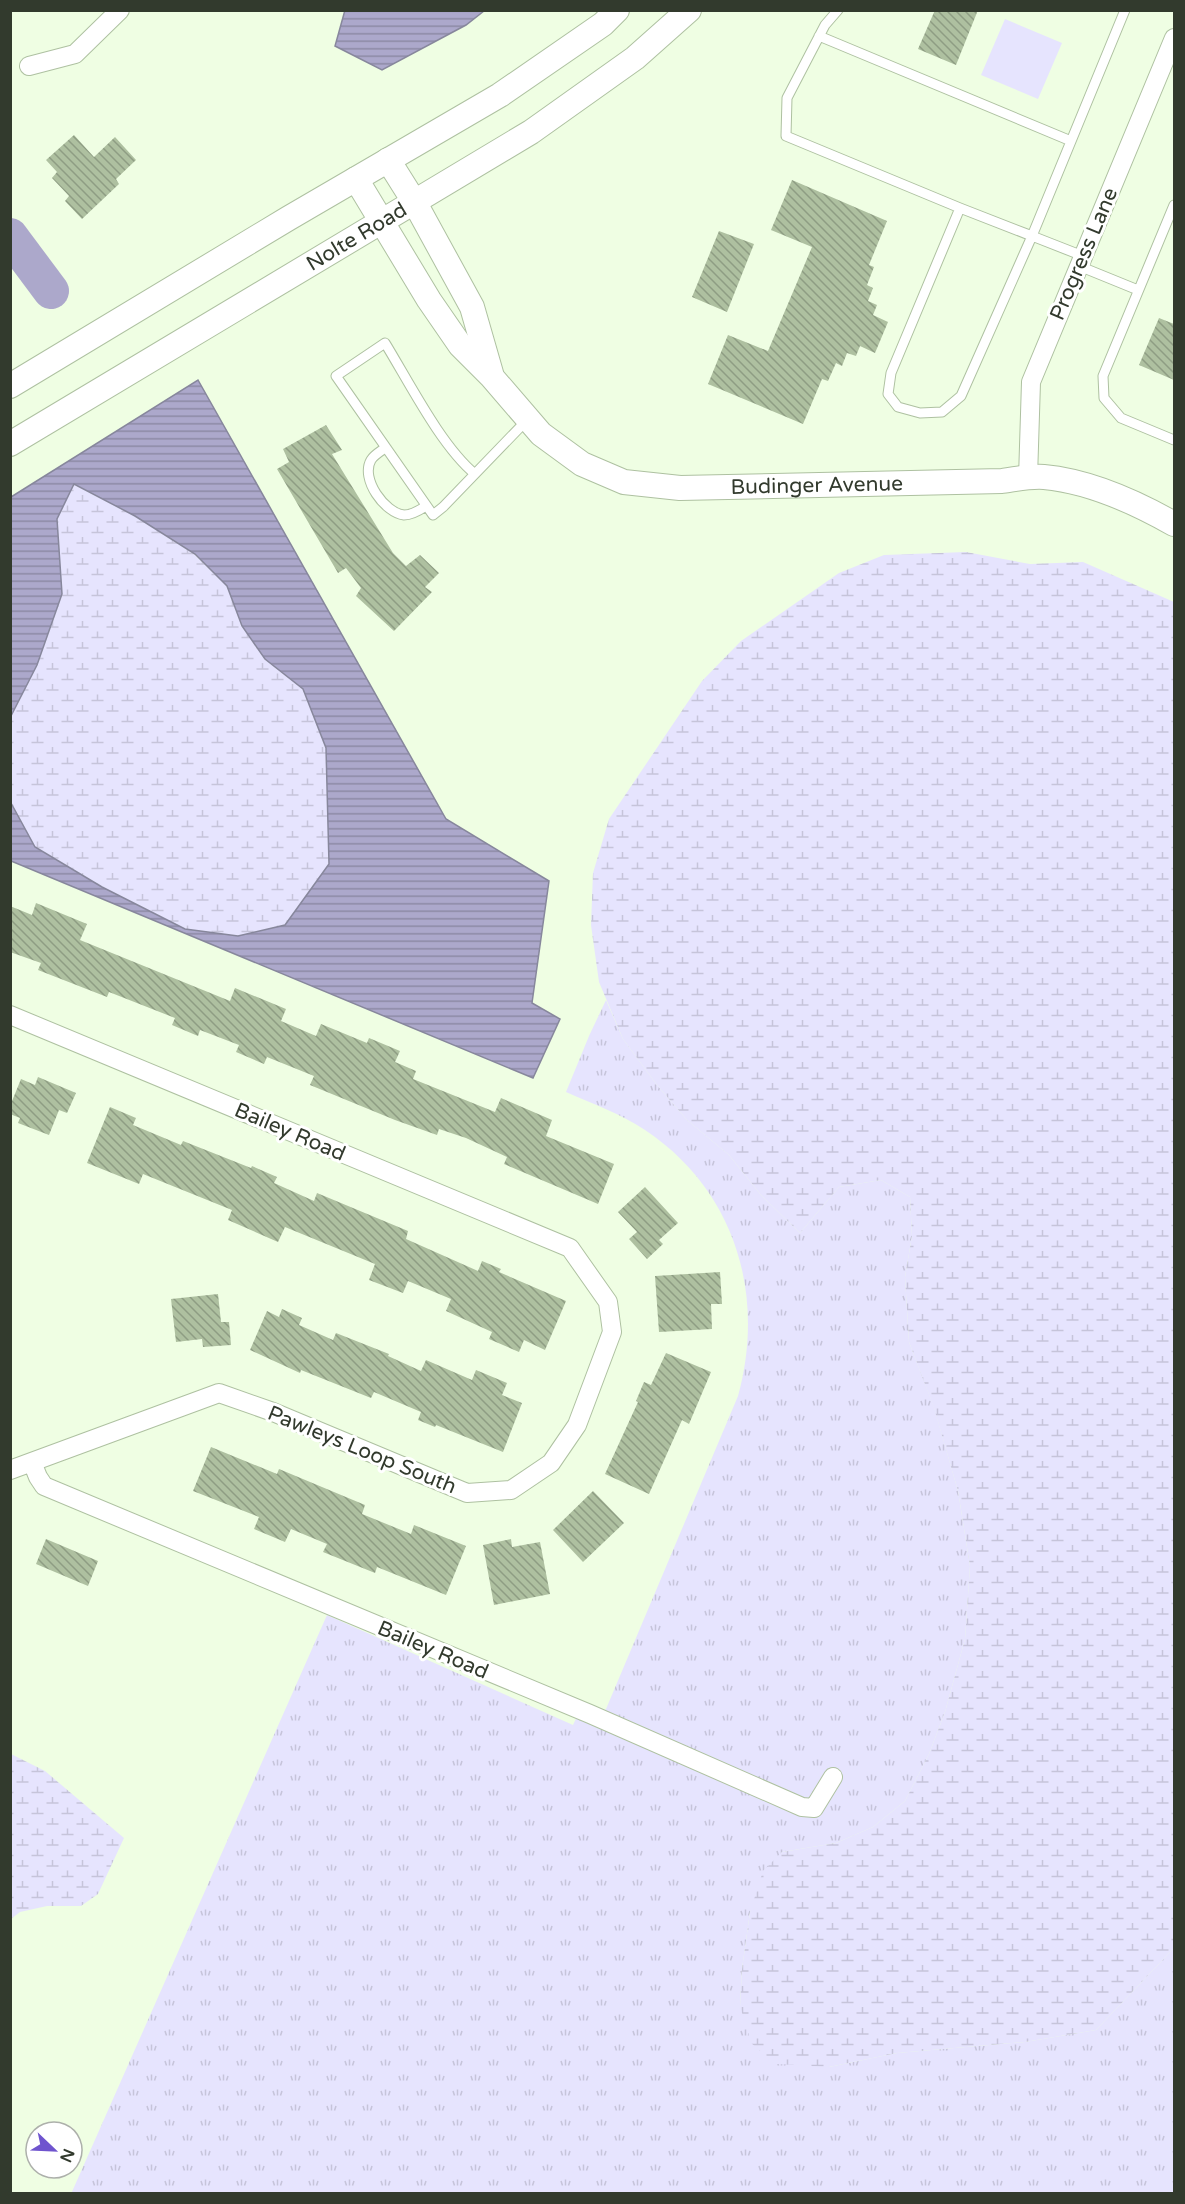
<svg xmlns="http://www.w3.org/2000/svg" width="1185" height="2204" viewBox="0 0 1185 2204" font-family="'Varela Round',sans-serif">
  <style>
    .grass { fill: url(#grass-tufts) }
    .wetland { fill: url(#wetland-marsh) }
    .pitch { fill: #e6e4fe }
    .water { fill: url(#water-rules); stroke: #87879c; stroke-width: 1.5 }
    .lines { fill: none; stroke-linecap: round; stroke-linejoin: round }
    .river { stroke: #aca8cb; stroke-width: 36 }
    .building { fill: url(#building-back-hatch) }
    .lane-casing { stroke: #aec1a1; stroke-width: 11 }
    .street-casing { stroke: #aec1a1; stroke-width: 20 }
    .secondary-casing { stroke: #aec1a1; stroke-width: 26 }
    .lane { stroke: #fff; stroke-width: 9 }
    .street { stroke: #fff; stroke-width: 18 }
    .secondary { stroke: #fff; stroke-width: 24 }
    .labels { text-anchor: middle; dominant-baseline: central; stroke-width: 6; stroke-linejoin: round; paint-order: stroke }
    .street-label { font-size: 21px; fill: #323a2d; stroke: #fff }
  </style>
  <defs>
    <pattern id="grass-tufts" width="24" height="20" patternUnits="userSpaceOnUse" patternTransform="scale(1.5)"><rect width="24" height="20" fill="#e6e4fe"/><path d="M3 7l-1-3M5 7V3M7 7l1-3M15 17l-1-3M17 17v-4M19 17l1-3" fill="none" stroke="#c6c4da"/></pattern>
    <pattern id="wetland-marsh" width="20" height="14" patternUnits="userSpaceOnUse" patternTransform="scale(1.5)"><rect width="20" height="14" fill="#e6e4fe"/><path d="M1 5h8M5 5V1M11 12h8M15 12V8" fill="none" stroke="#c6c4da"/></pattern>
    <pattern id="water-rules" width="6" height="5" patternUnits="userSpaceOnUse" patternTransform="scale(1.5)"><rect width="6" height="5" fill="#aca8cb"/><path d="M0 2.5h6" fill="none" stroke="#8d8aa5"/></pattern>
    <pattern id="building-back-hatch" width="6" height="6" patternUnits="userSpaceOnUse" patternTransform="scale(1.5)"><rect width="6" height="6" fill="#aec0a0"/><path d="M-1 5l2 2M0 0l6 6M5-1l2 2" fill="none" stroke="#8e9d83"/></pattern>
  </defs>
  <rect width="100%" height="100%" fill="#effee3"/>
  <path class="grass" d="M606 1000 623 1039 657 1085 687 1120 729 1155 761 1195 800 1233 839 1187 881 1180 910 1197 912 1236 905 1277 909 1342 934 1407 958 1491 970 1566 965 1639 945 1712 929 1754 905 1801 873 1827 836 1843 782 1852 750 1912 742 1969 740 2006 829 2067 897 2053 1025 2042 1096 2030 1174 1948V2193L71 2194 327 1615 573 1725 581 1708 602 1713 606 1709 738 1396C766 1294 735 1190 645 1130 621 1114 593 1104 566 1092L589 1036Z"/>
  <path class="wetland" d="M73 484 135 516 194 554 227 586 242 626 265 659 303 689 326 748 329 864 285 925 238 936 185 929 102 887 35 847 11 803 10 716 37 665 62 594 57 518Z
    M966 552 1030 564 1083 562 1174 602V1948L1096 2030 1025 2042 897 2053 829 2067 776 2064 751 2043 740 2006 742 1969 750 1912 763 1871 782 1852 836 1843 873 1827 905 1801 929 1754 945 1712 965 1639 970 1566 958 1491 934 1408 909 1342 905 1277 912 1236 910 1197 881 1180 839 1187 800 1233 761 1195 729 1155 687 1120 657 1085 623 1039 599 982 591 925 593 873 609 819 702 681 741 641 839 573 884 555Z
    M11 1754 45 1771 124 1838 98 1894 81 1906H47L20 1912 11 1919Z"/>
  <path class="pitch" d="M1005 19 1062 43 1038 99 981 75Z"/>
  <path class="water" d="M345 10H484V11L466 25 382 70 335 46Z
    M198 380 446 819 549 881 532 1003 560 1019 533 1078 11 861V803L35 847 102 887 185 929 238 936 285 925 329 864 326 748 303 689 265 659 242 626 227 586 195 554 135 516 74 484 57 519 62 594 37 665 11 716V497Z"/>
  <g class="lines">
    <path class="river" d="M10 236 51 291"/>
  </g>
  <path class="building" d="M935 10H978L956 65 918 49Z
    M74 135 94 157 115 137 136 160 116 179 119 184 82 219 65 201 69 196 52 178 57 172 46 160Z
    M792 180 887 221 869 265 874 267 867 285 873 288 868 301 877 305 873 315 888 322 875 353 860 346 856 356 847 353 842 366 836 363 828 381 822 379 803 424 708 384 728 335 768 351 812 247 771 230Z
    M719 231 754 244 727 312 692 297Z
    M1159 318 1174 324V380L1139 365Z
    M326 425 342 450 332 454 393 553 406 566 420 555 439 573 425 587 432 592 394 631 356 596 361 588 346 568 338 573 277 469 289 462 283 449Z
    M36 903 87 924 80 940 230 1001 235 988 286 1009 281 1021 316 1036 321 1024 367 1043 369 1038 400 1051 395 1062 416 1071 413 1079 495 1112 501 1098 552 1120 546 1136 614 1164 598 1204 504 1164 507 1157 466 1138 439 1129 437 1135 395 1120 310 1085 314 1076 267 1057 264 1064 236 1052 239 1045 200 1030 198 1036 172 1025 175 1018 109 992 107 997 38 970 41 963 10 952V906L32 915Z
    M38 1077 76 1093 67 1113 59 1110 49 1135 18 1123 20 1118 10 1114V1106L21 1079 35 1085Z
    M110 1107 136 1118 133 1125 181 1145 183 1141 251 1168 252 1166 277 1177 274 1183 314 1201 317 1193 408 1231 406 1239 478 1271 482 1261 501 1269 499 1272 566 1301 545 1350 524 1340 519 1352 489 1339 492 1332 446 1311 451 1299 408 1281 403 1293 369 1280 375 1264 285 1227 278 1242 228 1220 232 1210 143 1174 139 1184 87 1163Z
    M645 1187 678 1223 659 1240 663 1244 647 1259 629 1239 637 1232 618 1212Z
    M720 1272 722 1304H711L712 1329 659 1332 655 1276Z
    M218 1294 221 1322H229L231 1345 203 1347 202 1339 176 1342 171 1299Z
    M282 1309 302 1318 299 1325 333 1340 336 1333 389 1354 388 1356 421 1371 426 1360 472 1380 476 1370 507 1383 502 1395 522 1403 503 1452 436 1425 435 1427 418 1420 421 1412 374 1392 371 1398 301 1370 300 1373 250 1350 267 1311 279 1317Z
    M666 1353 711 1372 689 1424 682 1420 649 1494 605 1474 638 1402 636 1401 644 1382 651 1385Z
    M211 1447 277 1474 279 1469 365 1505 362 1514 411 1534 414 1525 466 1546 446 1595 377 1567 375 1573 323 1552 327 1544 291 1529 285 1542 254 1529 259 1517 193 1491Z
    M593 1491 624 1523 583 1562 553 1530Z
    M46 1539 98 1561 88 1586 36 1564Z
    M511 1539 512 1547 540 1542 550 1594 494 1605 483 1545Z"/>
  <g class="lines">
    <g class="lane-casing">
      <path id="lane" d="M838 10 825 25 787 98 786 136 960 208 1032 236 1125 10
        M819 36 1071 141
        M1174 205 1103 376 1104 398 1121 418 1174 440
        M960 208 891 373 888 394 898 407 920 413 942 412 961 396 1032 236 1083 256
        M1079 266 1138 290
        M385 448C381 451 374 455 371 460 360 479 385 513 404 515 412 515 420 510 426 506
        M475 474C441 446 409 382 385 343L336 376 433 515 443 507 526 421"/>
    </g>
    <g class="street-casing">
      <path id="street" d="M29 66 75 54 120 10
        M1028 478 1031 382 1174 38
        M10 1015 570 1248 608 1302 612 1332 577 1425 551 1463 511 1490 467 1493 273 1412 219 1393 10 1470
        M32 1462 38 1477 44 1486 590 1714 802 1807 814 1808 833 1777"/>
    </g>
    <g class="secondary-casing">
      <g id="secondary">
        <path d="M388 160 415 203 472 307 491 373"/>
        <path id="s1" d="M356 179 429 300 460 345 491 376 541 434 582 464 624 482 680 488 1002 481C1015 479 1030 476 1044 477 1088 481 1137 503 1174 524"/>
        <path d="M10 386 289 218 500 95 603 24 617 10"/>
        <path id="s2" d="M10 444 531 132 635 58 689 10"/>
      </g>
    </g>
    <use href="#lane" class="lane"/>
    <use href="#street" class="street"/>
    <use href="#secondary" class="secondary"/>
  </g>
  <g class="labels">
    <g class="street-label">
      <text stroke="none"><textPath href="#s2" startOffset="404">Nolte Road</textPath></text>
      <text transform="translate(1084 254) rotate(-67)">Progress Lane</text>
      <text stroke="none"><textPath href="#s1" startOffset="606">Budinger Avenue</textPath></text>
      <text transform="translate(290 1132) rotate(23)">Bailey Road</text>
      <text transform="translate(362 1450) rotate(22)">Pawleys Loop South</text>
      <text transform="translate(433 1650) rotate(23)">Bailey Road</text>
    </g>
  </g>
  <rect width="1185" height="2204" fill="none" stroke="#323a2d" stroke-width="24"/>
  <g transform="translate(54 2150) rotate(113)"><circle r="28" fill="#ffffff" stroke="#adb0ab" stroke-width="1.5"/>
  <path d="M0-4.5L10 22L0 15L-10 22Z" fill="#6f54ce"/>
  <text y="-9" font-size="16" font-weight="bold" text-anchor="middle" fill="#323a2d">N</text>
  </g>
</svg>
